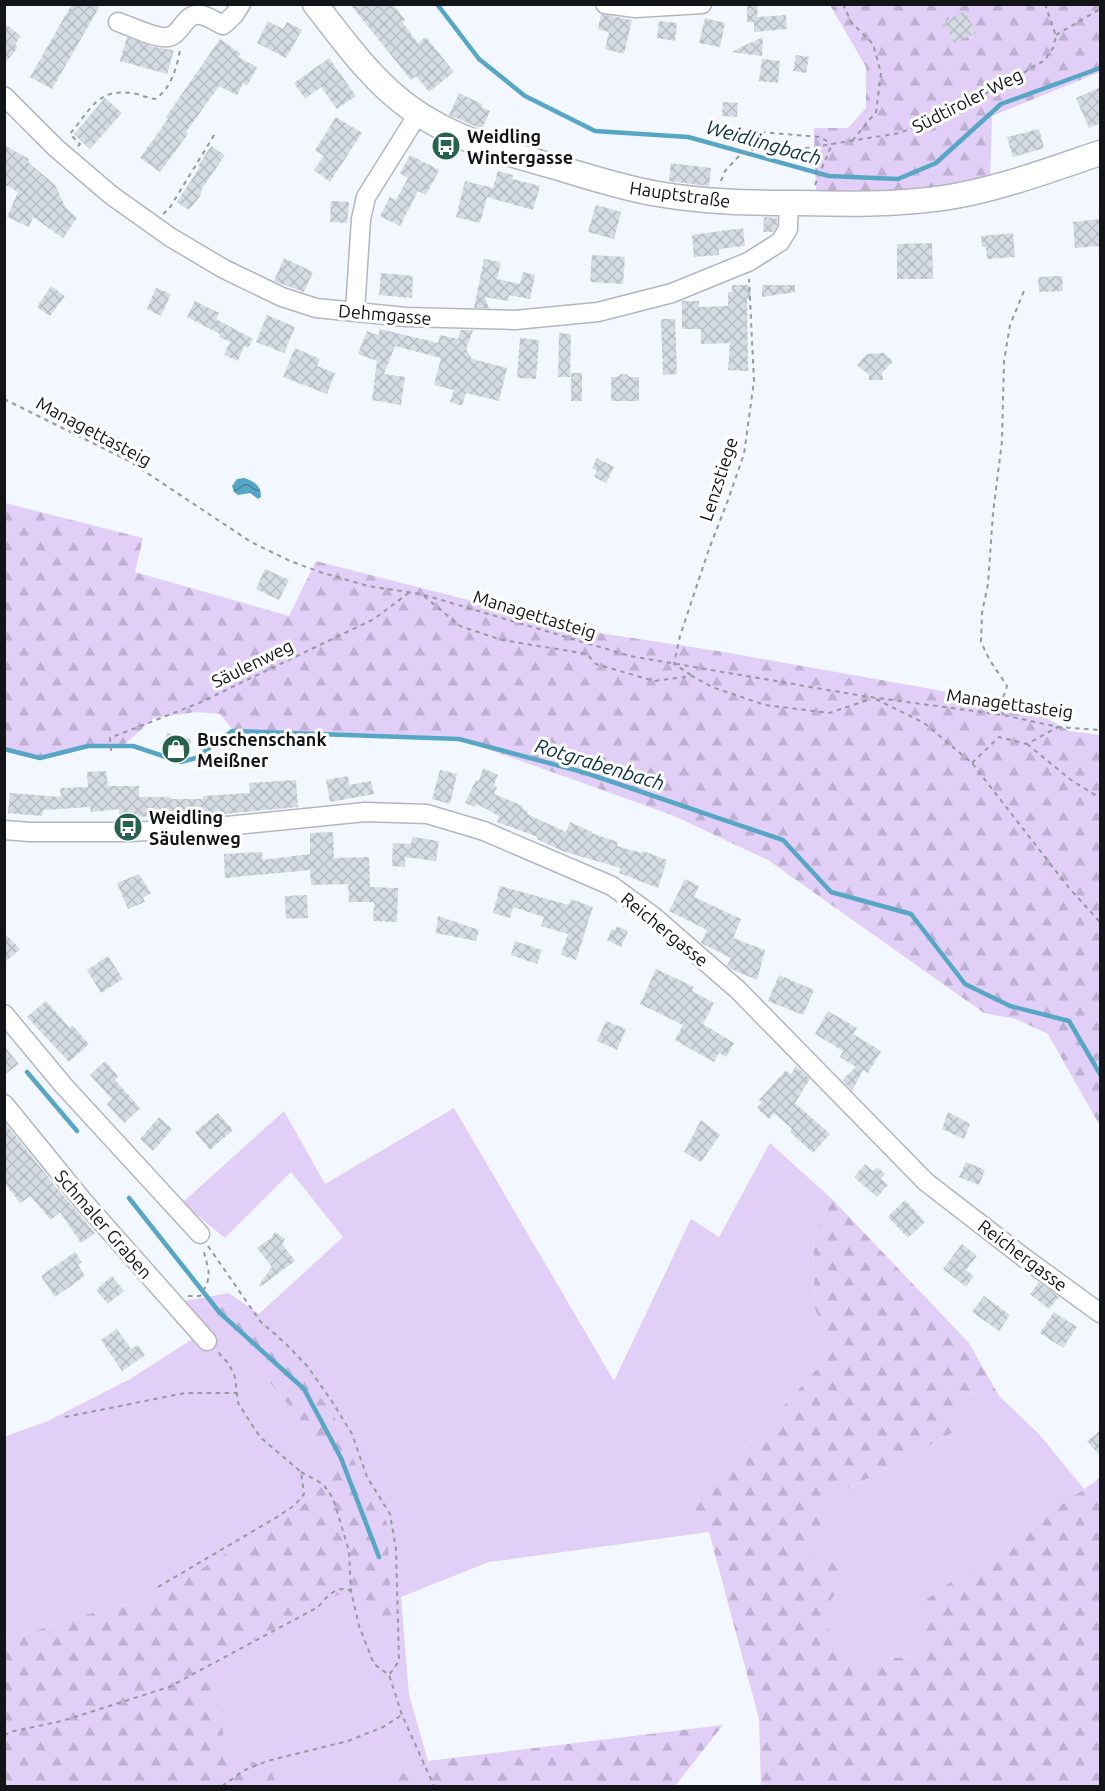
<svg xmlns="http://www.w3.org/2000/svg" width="1105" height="1791" viewBox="0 0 1105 1791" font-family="Ubuntu,sans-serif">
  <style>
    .green { fill: #e1cff8 }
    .forest { fill: url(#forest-firs) }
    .water { fill: url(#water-waves) }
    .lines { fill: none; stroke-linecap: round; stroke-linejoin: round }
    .stream { stroke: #57a6c5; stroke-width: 4.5 }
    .building { fill: url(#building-cross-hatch) }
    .minor-casing { stroke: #b3b6be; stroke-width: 21 }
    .major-casing { stroke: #b3b6be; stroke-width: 27 }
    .path { stroke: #96999f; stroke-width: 2; stroke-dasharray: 4.5 4.5; stroke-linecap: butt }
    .minor { stroke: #fff; stroke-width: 18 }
    .major { stroke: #fff; stroke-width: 24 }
    .labels { text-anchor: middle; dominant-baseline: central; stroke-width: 6; stroke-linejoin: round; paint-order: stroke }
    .street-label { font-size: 18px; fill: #131417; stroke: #fff }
    .poi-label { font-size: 18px; font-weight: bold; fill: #131417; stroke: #fff; text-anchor: start }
    .water-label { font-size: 20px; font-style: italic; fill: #0d3240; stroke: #fff }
  </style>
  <defs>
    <pattern id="forest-firs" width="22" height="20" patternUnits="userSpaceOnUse" patternTransform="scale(1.5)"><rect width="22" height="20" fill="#e1cff8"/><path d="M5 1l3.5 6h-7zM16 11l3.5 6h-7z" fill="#c0b1d4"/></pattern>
    <pattern id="water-waves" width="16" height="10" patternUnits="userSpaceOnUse" patternTransform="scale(1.5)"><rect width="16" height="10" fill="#57a6c5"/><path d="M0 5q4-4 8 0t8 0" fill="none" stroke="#47869f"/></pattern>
    <pattern id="building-cross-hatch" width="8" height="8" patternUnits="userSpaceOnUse" patternTransform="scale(1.5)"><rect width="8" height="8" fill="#d4dbe2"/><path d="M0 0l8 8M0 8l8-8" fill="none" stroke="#b5bbc1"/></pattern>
  </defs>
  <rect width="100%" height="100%" fill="#f3f7ff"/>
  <path class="green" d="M454 1108 614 1381 691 1219 719 1237 770 1143 833 1200 813 1237 815 1309 832 1353 692 1505 709 1532 489 1562 401 1597 409 1695 428 1761 377 1786H277L270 1771 230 1786 210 1663 360 1583 379 1629 387 1522 363 1480 233 1304 190 1306 245 1352 311 1433 332 1476 303 1505 153 1599 112 1607 5 1640 4 1437 48 1421 130 1379 194 1338 163 1305 229 1293 259 1314 343 1237 291 1172 225 1238 182 1203 284 1111 325 1184Z
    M970 1392 999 1396 1039 1434 1085 1490 925 1600V1657L883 1658 858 1685 821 1614 811 1555 831 1498 956 1431Z"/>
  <path class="forest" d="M830 5H1100V72L992 116 990 185 923 200 816 192 814 128H848L866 108V67Z
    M5 503 143 538 135 572 289 616 316 561 593 632 724 652 1026 706 1069 731 1100 735V1126L1048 1034 1016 1019 984 1013 768 860 672 815 457 738 234 731 220 714 196 712 154 718 124 745H85L37 757 5 749Z
    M833 1200 969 1343 999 1396 970 1392 956 1431 831 1498 811 1555 852 1570 821 1614 858 1684 883 1658 925 1657V1600L1100 1478V1786H761L759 1719 709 1532 692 1505 832 1353 815 1309 813 1237Z
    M233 1304 255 1323 331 1410 363 1480 387 1522 392 1625 379 1629 359 1584 210 1663 226 1748 271 1771 277 1786H5V1640L112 1607 153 1599 303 1505 332 1476 311 1433 245 1352 189 1306Z
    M723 1725 675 1786H377L428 1761Z"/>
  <path class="water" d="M244 478C255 482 261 485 261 497L258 499 250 493 238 495 234 492 232 486 237 479Z"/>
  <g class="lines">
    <path class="stream" d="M437 4 479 59 525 96 595 131 688 137 829 176 898 179 936 163 1001 104 1100 68
      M4 749 40 758 88 746H133L181 762 196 758 232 731 459 739 586 773 783 840 831 892 911 914 965 984 1010 1006 1069 1021 1100 1074
      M27 1072 77 1131
      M129 1198 220 1313 304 1389 341 1458 379 1557"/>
  </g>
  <path class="building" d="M72 4H101L52 89 30 77Z
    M350 4H393L405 20 402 22 418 43 426 37 454 72 429 92 416 76 411 80Z
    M747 4H758L757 17 786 15 787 29 754 32V22H747Z
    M965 11 976 33 954 43 944 22Z
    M601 14 632 20 624 54 605 49 609 32 598 29Z
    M705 18 725 23 720 47 699 43Z
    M268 21 283 29 287 22 302 30 286 58 257 43Z
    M659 21 677 23 675 41 657 38Z
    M4 23 21 36 15 44 18 47 4 65Z
    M127 37 154 47 174 50 167 74 120 61Z
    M763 37 762 56 731 52Z
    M220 39 241 54 238 57 257 67 247 86 243 83 237 95 219 86 186 132 188 134 160 172 140 158 168 119 166 117Z
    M796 55 809 57 806 73 793 71Z
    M329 58 356 96 337 109 321 87 305 99 294 83Z
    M762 59 780 61 778 83 759 81Z
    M1101 87V123L1089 128 1076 98Z
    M459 93 482 104 481 107 490 111 482 129 449 115Z
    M105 98 122 113 90 149 74 134Z
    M723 102 738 103 737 117 722 116Z
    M336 117 362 133 330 182 314 170 324 156 315 150Z
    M1039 129 1044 148 1013 157 1007 137Z
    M4 145 29 159 28 162 55 185 66 208 77 218 63 238 33 217 29 227 7 217 18 192 4 184Z
    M211 146 225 155 201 190 202 191 200 196 189 210 177 202 200 167 198 166Z
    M410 155 439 170 426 195 418 191 400 226 380 216 390 197 396 200 408 178 400 173Z
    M671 163 711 168 709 186 669 181Z
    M498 171 513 175 512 179 540 186 533 210 487 197 480 223 456 217 465 181 493 188Z
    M331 201 349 202 347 223 330 222Z
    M596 205 621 212 614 239 588 232Z
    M764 217 777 218V226L773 232H763Z
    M1101 219V246L1075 248 1073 222Z
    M743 228 745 246 719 249V255L694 257 692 235Z
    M1013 233 1015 257 987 259 986 247H982L981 236Z
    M932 243 933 279H897V244Z
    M592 255 625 257 623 284 590 282Z
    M284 258 313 272 304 292 274 281Z
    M484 259 501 262 497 279 520 284 523 272 535 275 530 299 509 295 508 301 485 297 489 308H474Z
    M381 273 413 276 412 298 379 295Z
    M1062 276 1063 291 1039 292 1038 277Z
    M732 285H749L751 298 747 299 748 371 728 370 730 343 701 344V329H682V301H699V307L728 306V292H732Z
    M762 285H795V292L762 297Z
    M51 286 65 296 50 316 37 307Z
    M156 288 171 294 161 316 147 309Z
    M195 301 219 313 216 319 253 339 248 348 244 346 238 361 224 355 230 342 219 337 220 334 187 317Z
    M267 315 295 327 284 353 256 342Z
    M661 319H675L677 374 663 375Z
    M380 329 438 343 440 335 458 339 461 330H473L466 349 472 359 507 368 499 401 466 393 462 406 450 402 454 390 434 385 441 358 395 346 384 374 405 377 401 405 372 400 377 361 358 354 367 331 378 335Z
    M559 333 571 334 570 377H558Z
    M520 338 539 340 536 379 517 378Z
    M295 348 320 359 317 366 335 373 327 394 283 377Z
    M884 353 893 361 882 373 883 380H869V375L857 365 867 354Z
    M571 373H582V401H571Z
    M621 374H626L630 377H639V401H611V377H617Z
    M597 458 614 467 606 483 594 477 597 471 592 468Z
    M265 569 289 580 279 600 256 589Z
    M167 733 191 739 189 752 164 747Z
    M483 768 498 775 494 785 497 787 494 794 523 806 522 809 528 811 527 814 566 832 570 822 592 832 591 833 618 842 617 846 642 853 643 851 667 860 658 888 619 873 621 868 562 851 537 839 538 837 497 822 499 816 477 804 474 807 465 803 476 780 479 781Z
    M440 770 457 774 450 804 432 799Z
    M106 771 108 786H139V797H171V799H203V796L250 793 249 783 296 780 298 807 180 818V816L123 817V814H119V809L91 812 90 807 43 810 42 816 8 813 10 793 61 797 60 788 88 787 87 772Z
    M348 776 349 785 371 781 374 794 330 802 326 780Z
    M333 832 334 858 369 857 370 887 398 888 397 922 373 921 374 902H349L348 884 311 885 310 870 225 878 224 854 262 852 263 860 310 854V833Z
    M412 837 439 841 436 861 405 857V867L392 866 393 843 411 844Z
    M139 874 151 893 143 898 145 902 128 909 117 883Z
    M685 879 699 886 694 897 741 919 733 938 765 950 757 980 731 969 727 966 731 958 701 943 707 930 669 911Z
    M500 886 569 905 571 899 593 907 576 960 561 955 568 934 541 926 544 917 513 907 510 918 493 913Z
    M307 895 308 918 286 919 285 896Z
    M438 916 479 930 476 941 436 933Z
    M617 926 628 931 621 947 607 940 612 929 615 930Z
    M4 933 20 949 4 963Z
    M515 941 542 950 537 964 511 955Z
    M108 956 123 979 101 993 87 970Z
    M656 969 694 987 692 991 714 1003 703 1024 734 1043 726 1057 719 1053 714 1062 675 1040 683 1025 640 1004Z
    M779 975 814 990 803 1015 768 1001Z
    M46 1001 70 1028 72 1025 89 1044 69 1062 27 1017Z
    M828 1011 857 1028 853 1034 881 1051 868 1073 863 1070 852 1091 842 1080 856 1067 840 1057 843 1051 815 1034Z
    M606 1021 626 1029 617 1050 597 1041Z
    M4 1046 19 1064 4 1075Z
    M105 1061 118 1076 115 1080 140 1108 124 1123 107 1104 112 1099 90 1075Z
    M796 1066 810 1079 795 1103 830 1134 813 1153 790 1132 792 1129 774 1113 769 1119 757 1108 762 1102 759 1100 785 1071 791 1074Z
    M948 1112 970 1124 964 1139 942 1129Z
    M218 1113 233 1130 210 1150 195 1132Z
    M159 1117 172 1129 153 1151 140 1139Z
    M701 1120 720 1135 701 1162 684 1152Z
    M4 1122 56 1187 95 1233 81 1243 60 1212 51 1220 30 1196 20 1203 4 1182Z
    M966 1162 985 1170 979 1185 959 1177Z
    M865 1164 873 1171 877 1167 885 1174 881 1179 888 1185 877 1197 854 1177Z
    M905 1200 925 1222 908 1238 888 1217Z
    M275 1232 285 1239 282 1244 295 1261 260 1287 259 1285 272 1267 257 1248 271 1238Z
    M962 1244 977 1256 966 1270 974 1276 966 1287 943 1269Z
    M75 1252 82 1262 78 1265 85 1276 55 1297 41 1276Z
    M112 1276 124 1291 108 1304 96 1290Z
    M1039 1282 1059 1297 1049 1309 1030 1294Z
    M984 1296 1010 1315 999 1331 972 1312Z
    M1054 1312 1077 1327 1063 1348 1040 1333Z
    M117 1329 131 1349 138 1345 145 1355 122 1371 101 1340Z
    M1101 1430V1457L1087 1441Z"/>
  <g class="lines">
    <g class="minor-casing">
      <path id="minor" d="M605 4 636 8 702 4
        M118 22C130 26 156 39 168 37 182 35 184 12 201 15 208 16 216 22 223 25L234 15 241 4
        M4 96 56 148 111 195 170 237 224 269 282 297 316 308 406 317 515 320 598 312 672 293 748 262 780 242 788 229 789 203
        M355 311 361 219 366 197 418 114
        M4 830 30 832H129L207 828 365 812 427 814 484 831 612 886 653 916 738 990 926 1182 1023 1257 1100 1313
        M4 1014 64 1086 200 1234
        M4 1104 83 1201 207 1341"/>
    </g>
    <g class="major-casing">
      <path id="major" d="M315 4C344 41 372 81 410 108 453 139 502 152 552 166 587 176 622 188 658 194 704 202 751 203 798 203 846 204 895 205 943 198 997 190 1049 170 1100 153"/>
    </g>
    <path class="path" d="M843 4 851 22 873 44 881 73 876 112 852 141
      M1056 35 1100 9
      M761 132 820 137 832 144
      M78 146 80 144 70 134C91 109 98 86 137 94 143 96 149 98 155 99 171 89 177 67 180 50
      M721 181 725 171 738 157 746 152 754 149H801L900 133 926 122 1001 86 1045 60 1053 48 1056 36 1045 4
      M815 185 832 144
      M163 214 169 209 216 132
      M4 399 129 461 251 542 290 561 323 573 368 586 421 594 630 656 863 696 1003 715 1058 727 1100 730
      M424 596 460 626 502 640 587 654 596 664 654 681 692 676 712 687 765 705 829 713 871 699
      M691 675 674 664 680 636 709 549 728 500 744 454 754 381 749 279
      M876 699 924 723 972 763 1069 888 1100 922
      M1003 715 1002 701 1007 686 989 659 981 642 982 613 988 584 993 513 1002 441 1004 361 1010 325 1024 291
      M1027 744 1071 780 1100 798
      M111 751 110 738 199 703 374 619 410 592
      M972 763 999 737 1027 744 1058 727
      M208 1246 260 1321 286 1344 308 1367 333 1403 352 1434 367 1477 390 1514 396 1549 399 1661 389 1675
      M188 1296H200C214 1275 208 1271 203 1248
      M65 1417 185 1393H237
      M301 1472 323 1484 333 1498 349 1551 351 1591 359 1626 374 1664 389 1675 402 1715 434 1786
      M158 1587 277 1517 295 1505 304 1494 301 1472 260 1437 238 1403 235 1377 229 1364 217 1351
      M4 1735 14 1731 62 1721 169 1687 318 1607C327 1597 336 1584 351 1591
      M222 1786 245 1770 267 1761 348 1741 383 1727 402 1715"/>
    <use href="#minor" class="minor"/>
    <use href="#major" class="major"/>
  </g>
  <defs>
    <g id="bus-disc" transform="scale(1.5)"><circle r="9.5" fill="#26624e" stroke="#fff"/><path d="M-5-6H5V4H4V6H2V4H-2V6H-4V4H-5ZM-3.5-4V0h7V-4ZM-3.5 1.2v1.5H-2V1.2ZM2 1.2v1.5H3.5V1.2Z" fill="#fff"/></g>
    <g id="shop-disc" transform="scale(1.5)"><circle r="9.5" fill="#26624e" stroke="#fff"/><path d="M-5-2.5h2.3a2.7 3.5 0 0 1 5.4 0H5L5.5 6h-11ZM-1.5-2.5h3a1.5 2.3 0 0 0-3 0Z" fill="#fff"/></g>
  </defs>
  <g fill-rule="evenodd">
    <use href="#bus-disc" x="446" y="146"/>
    <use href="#shop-disc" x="176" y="749"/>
    <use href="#bus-disc" x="128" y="827"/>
  </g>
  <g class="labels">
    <g class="street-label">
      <text transform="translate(967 100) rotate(-27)">Südtiroler Weg</text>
      <text transform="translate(680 194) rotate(8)">Hauptstraße</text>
      <text transform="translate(385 314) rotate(5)">Dehmgasse</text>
      <text transform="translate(94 431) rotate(28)">Managettasteig</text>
      <text transform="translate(718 479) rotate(-72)">Lenzstiege</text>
      <text transform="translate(535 614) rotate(17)">Managettasteig</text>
      <text transform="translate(252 663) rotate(-26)">Säulenweg</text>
      <text transform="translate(1010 703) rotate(8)">Managettasteig</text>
      <text transform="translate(665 929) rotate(39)">Reichergasse</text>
      <text transform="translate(104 1224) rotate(49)">Schmaler Graben</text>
      <text transform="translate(1023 1255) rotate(37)">Reichergasse</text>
    </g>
    <g class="poi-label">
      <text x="467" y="136">Weidling<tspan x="467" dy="21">Wintergasse</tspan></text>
      <text x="197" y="739">Buschenschank<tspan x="197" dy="21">Meißner</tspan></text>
      <text x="149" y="817">Weidling<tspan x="149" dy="21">Säulenweg</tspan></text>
    </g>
    <g class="water-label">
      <text transform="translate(764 142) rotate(16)">Weidlingbach</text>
      <text transform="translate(600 764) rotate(17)">Rotgrabenbach</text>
    </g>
  </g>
  <rect width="1105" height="1791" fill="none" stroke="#131417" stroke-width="12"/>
</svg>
